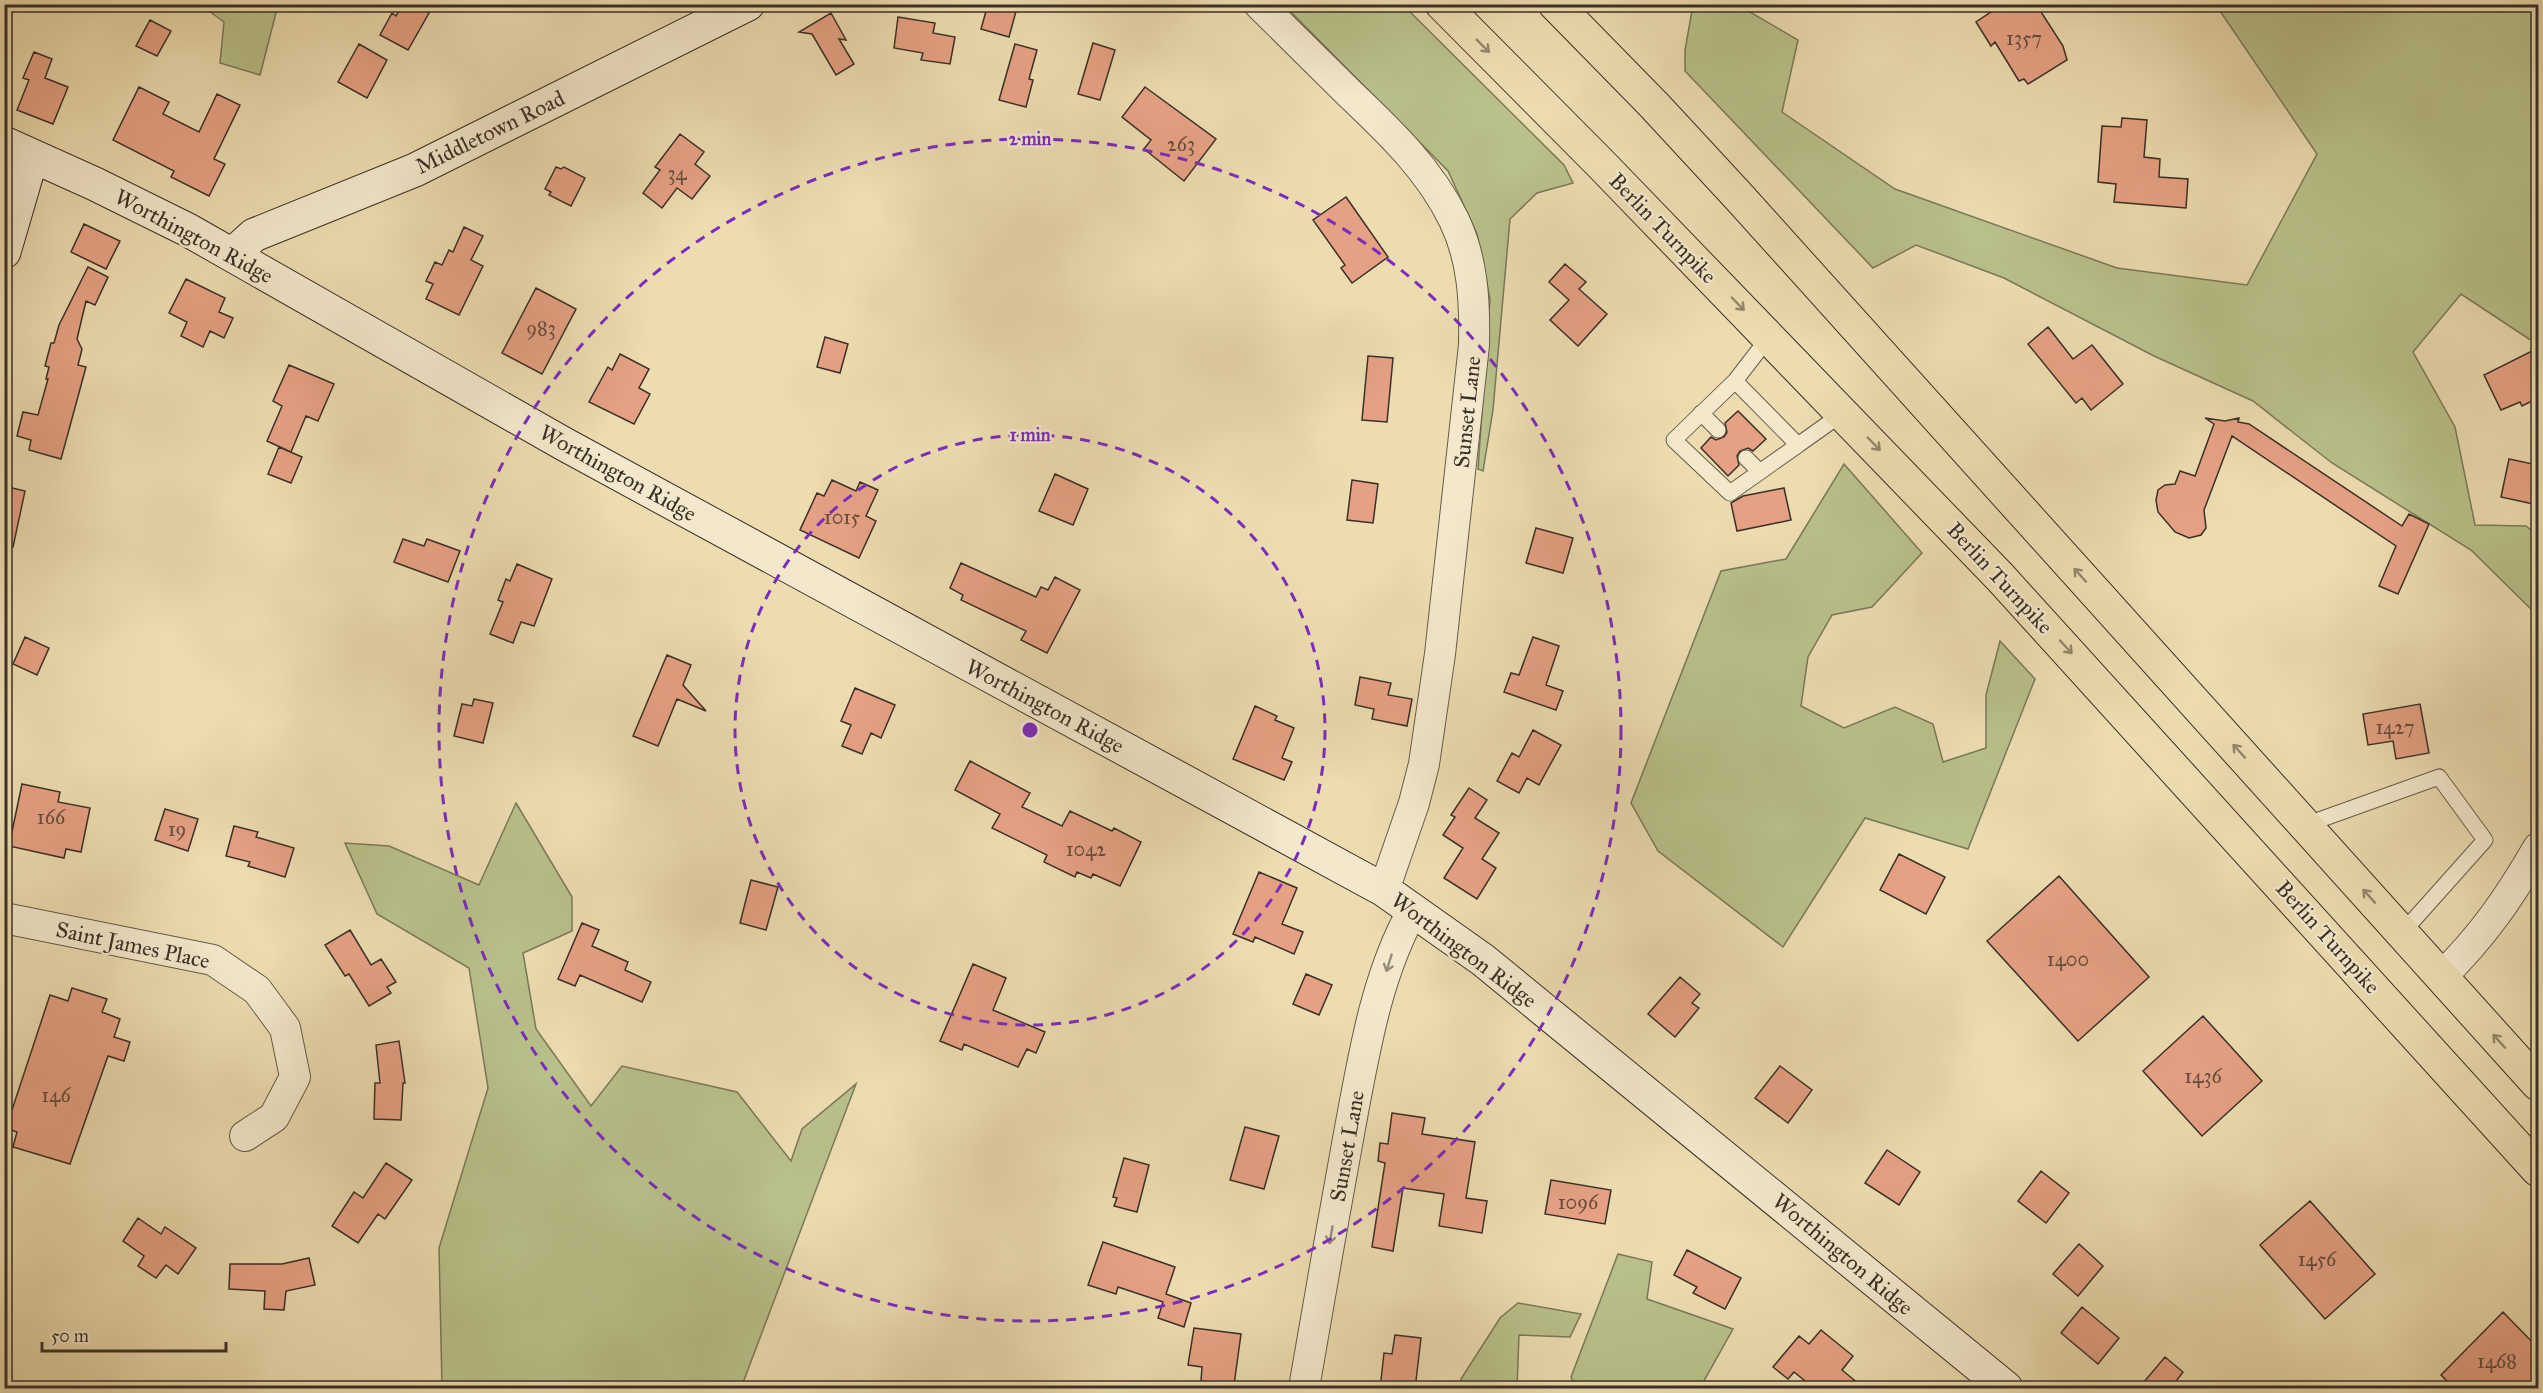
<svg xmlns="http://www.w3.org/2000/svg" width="2543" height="1393" viewBox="0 0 2543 1393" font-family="'IM FELL Great Primer',serif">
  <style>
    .green { fill: #b9c08a; stroke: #7a7858; stroke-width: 1.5 }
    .building { fill: #e6a184; stroke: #3a3027; stroke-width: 1.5 }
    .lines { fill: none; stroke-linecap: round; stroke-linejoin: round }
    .lane-casing { stroke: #665b49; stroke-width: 17 }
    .street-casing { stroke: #665b49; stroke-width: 32 }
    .secondary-casing { stroke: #3a3027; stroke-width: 35 }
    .highway-casing { stroke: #3a3027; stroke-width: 35 }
    .lane { stroke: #f3e8cc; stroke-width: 15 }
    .street { stroke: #f3e8cc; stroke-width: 30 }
    .secondary { stroke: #f3e8cc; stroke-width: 33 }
    .highway { stroke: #ecdcb0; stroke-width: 33 }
    .oneway { stroke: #93866c }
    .oneway2 { stroke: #968c7a }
    .ring { fill: none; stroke: #7b2cbf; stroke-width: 3; stroke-dasharray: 10 8 }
    .labels { text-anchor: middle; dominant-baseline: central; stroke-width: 4.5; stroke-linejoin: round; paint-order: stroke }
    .number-label { font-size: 20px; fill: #654c3e }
    .street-label { font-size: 22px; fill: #3a3027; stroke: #f3e8cc }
    .centre { fill: #7b2cbf; stroke: #f3e8cc; stroke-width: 3 }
    .ring-label { font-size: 18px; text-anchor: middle; font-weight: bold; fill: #7b2cbf; stroke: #f3e8cc; stroke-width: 4.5; stroke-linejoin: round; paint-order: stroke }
  </style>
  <rect width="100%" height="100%" fill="#ecdcb0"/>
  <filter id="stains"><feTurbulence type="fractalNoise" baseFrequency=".00333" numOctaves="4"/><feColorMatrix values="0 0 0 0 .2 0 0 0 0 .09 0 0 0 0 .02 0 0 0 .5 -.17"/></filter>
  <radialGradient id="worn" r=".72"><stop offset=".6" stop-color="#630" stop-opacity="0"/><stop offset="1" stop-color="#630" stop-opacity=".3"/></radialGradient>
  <path class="green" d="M201 5H278L260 75 220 63 224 22Z
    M1284 5H1403L1564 165 1573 183 1537 193 1510 219 1493 410 1483 471 1478 469 1490 299 1477 234 1448 171Z
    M1693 5H1738L1798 40 1782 112 1895 189 2117 268 2247 285 2317 154 2216 5H2538V341L2529 339 2461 294 2413 352 2455 427 2475 525 2526 526 2538 536V616L2471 550 2332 463 2253 401 2154 356 2004 278 1916 245 1873 268 1685 71V50Z
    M1844 464 1922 553 1872 607 1832 615 1808 657 1801 706 1844 728 1895 707 1933 724 1943 762 1986 748V695L2000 641 2035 679 1968 849 1865 818 1783 947 1658 851 1631 803 1721 571 1786 559Z
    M516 803 572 897V931L523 953 536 1029 591 1106 622 1066 737 1092 791 1161 802 1129 856 1084 741 1388H442L439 1248 488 1088 469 968 377 914 345 843 389 846 479 885Z
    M1618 1254 1652 1262 1647 1299 1733 1329 1704 1381 1721 1388H1576L1571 1377Z
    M1518 1303 1581 1314 1570 1337 1519 1335 1517 1388H1461V1379L1500 1318Z"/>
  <path class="building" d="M403 4H414L429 13 408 50 380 35 392 13 396 16Z
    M988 4H1018L1009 37 981 29Z
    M2003 4H2036L2063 46 2067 60 2028 84 2024 79 2019 81 1995 42 1991 46 1976 22Z
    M831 13 846 40 839 39 854 64 836 75 812 34 799 32Z
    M898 17 935 23 933 33 955 37 950 64 921 60 923 53 894 48Z
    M150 20 171 31 157 56 136 46Z
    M1093 43 1115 50 1100 100 1078 94Z
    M359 44 387 60 367 98 338 82Z
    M1015 44 1037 50 1029 79 1033 80 1026 107 999 100Z
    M34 52 52 59 45 78 68 87 53 124 17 110 29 80 23 78Z
    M139 87 169 102 163 114 199 132 217 94 240 105 214 159 225 164 209 196 171 177 174 171 113 140Z
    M1145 87 1216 139 1184 181 1144 149 1151 140 1122 117Z
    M2122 118 2147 120 2144 157 2160 159 2159 177 2188 179 2186 208 2114 202 2116 184 2098 182 2102 126 2121 127Z
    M680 134 704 152 695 164 710 176 692 199 677 188 662 208 643 193 660 170 655 167Z
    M556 167 561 169 564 167 585 178 571 206 549 195 551 192 545 189Z
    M1346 197 1388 257 1352 283 1341 268 1345 265 1313 220Z
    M84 224 120 241 106 269 71 252Z
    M464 227 483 236 471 260 483 266 459 315 426 299 433 284 426 281 435 262 442 265 449 250 453 252Z
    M1565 264 1586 282 1579 289 1607 314 1578 346 1550 320 1569 300 1549 282Z
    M88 267 108 277 95 305 86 301 77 339 82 349 78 365 86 367 61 459 29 450 31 440 17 436 23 412 38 415 48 379H46L49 367 45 366 51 343H54L59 325Z
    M186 279 225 298 219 312 233 318 224 338 210 331 203 347 181 336 187 322 169 313Z
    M536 288 576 309 542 374 502 353Z
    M2048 327 2073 359 2092 345 2123 384 2091 410 2082 398 2076 403 2028 344Z
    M825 337 848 344 840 373 817 367Z
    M2532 351 2538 364V398L2522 406 2520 402 2501 410 2484 375Z
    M620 354 649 369 639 388 650 394 634 424 589 402 608 367 612 370Z
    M1368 356 1393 358 1387 422 1362 420Z
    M289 365 334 384 318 421 306 416 291 452 267 441 282 406 273 401Z
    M1738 411 1766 439 1753 451 1748 448 1740 451 1737 456 1739 465 1728 476 1701 448 1711 437 1716 440 1724 437 1727 432 1725 423Z
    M2205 418 2225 421 2239 418 2238 422 2249 424 2402 526 2409 514 2429 524 2398 594 2379 586 2396 546 2232 436 2204 510 2206 528 2201 535 2189 538 2175 532 2158 512 2156 500 2158 490 2165 485 2175 484 2180 471 2195 476 2214 424Z
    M279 447 302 457 291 483 268 474Z
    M2509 459 2538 465V505L2501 497Z
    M1055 474 1088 489 1073 525 1039 511Z
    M832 480 856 491 860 482 878 490 866 516 876 521 859 558 800 530 817 493 824 496Z
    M1352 480 1378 484 1373 523 1347 520Z
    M4 486 25 491 13 547H4Z
    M1784 488 1791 520 1737 531 1731 503 1743 496Z
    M1536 528 1573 538 1563 573 1526 563Z
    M403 539 424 546 427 539 460 551 448 582 394 562Z
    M961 563 1036 597 1041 587 1048 590 1055 577 1080 590 1047 653 1021 640 1026 631 961 600 963 595 950 588Z
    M517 564 552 579 534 626 521 622 513 643 490 634 503 602 498 600 506 579 510 581Z
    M25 637 49 648 37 675 13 664Z
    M1533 637 1559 646 1546 685 1563 691 1556 710 1504 692 1511 673 1519 675Z
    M667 655 691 665 683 685 706 711 677 699 658 746 633 736Z
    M1360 677 1391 683 1388 695 1412 699 1407 726 1372 719 1374 709 1355 705Z
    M855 688 895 705 881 738 871 733 862 754 842 746 851 725 841 721Z
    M474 699 493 703 483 743 454 736 462 704 472 706Z
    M2420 704 2429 753 2396 759 2393 741 2368 745 2363 714Z
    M1255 706 1277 716 1275 720 1294 728 1282 758 1292 762 1284 780 1233 759Z
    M1533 730 1561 745 1539 785 1527 778 1519 793 1497 781 1512 753 1519 757Z
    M970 761 1030 793 1022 807 1062 826 1070 811 1112 831 1114 828 1141 842 1120 886 1093 874 1091 878 1077 872 1075 877 1044 862 1047 855 992 828 1000 814 955 790Z
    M22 784 60 792 58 802 90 808 81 852 66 849 64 858 9 846Z
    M1469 788 1487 800 1475 818 1499 833 1482 859 1496 868 1477 899 1444 878 1463 848 1443 835 1455 817 1451 815Z
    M165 809 198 819 188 851 155 840Z
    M234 826 258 832 256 837 294 848 285 877 248 866 250 862 226 856Z
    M1899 854 1945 877 1926 914 1880 890Z
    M1259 872 1297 888 1282 924 1303 932 1294 954 1255 937 1253 942 1233 934Z
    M2059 876 2149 977 2078 1041 1987 941Z
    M751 880 778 887 766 930 740 923Z
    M582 923 599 930 592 946 628 962 625 970 651 982 642 1002 580 975 575 986 558 979Z
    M350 930 371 965 381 959 396 982 387 987 391 993 369 1006 349 974 345 976 325 945Z
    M973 964 1006 978 993 1010 1045 1032 1036 1053 1027 1049 1018 1067 964 1044 962 1050 940 1041Z
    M1306 974 1332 985 1319 1015 1293 1004Z
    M1680 977 1700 994 1692 1003 1699 1008 1675 1037 1648 1014Z
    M72 988 107 999 102 1012 120 1019 114 1037 130 1042 124 1061 108 1056 70 1164 13 1147 17 1132 6 1128 50 995 68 1001Z
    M2203 1016 2262 1081 2202 1136 2143 1071Z
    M399 1041 405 1083H403L401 1120 374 1119 375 1083H380L376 1045Z
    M1780 1066 1812 1090 1788 1123 1755 1098Z
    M1392 1113 1425 1118 1422 1134 1475 1142 1466 1198 1487 1201 1482 1233 1439 1226 1444 1194 1403 1188 1393 1251 1372 1247 1385 1163 1378 1161 1380 1143 1388 1144Z
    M1245 1127 1279 1136 1264 1189 1230 1180Z
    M1887 1150 1920 1172 1899 1205 1865 1183Z
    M1124 1158 1149 1165 1137 1212 1114 1206 1117 1198 1113 1197Z
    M386 1163 412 1180 385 1219 378 1214 358 1243 332 1226 354 1192 363 1198Z
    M2041 1171 2069 1193 2046 1223 2018 1201Z
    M1551 1180 1611 1190 1605 1224 1545 1214Z
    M2310 1201 2375 1274 2325 1319 2260 1245Z
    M138 1218 161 1234 165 1227 196 1248 178 1274 166 1265 156 1278 138 1266 144 1256 123 1241Z
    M1103 1242 1175 1267 1166 1294 1191 1303 1184 1327 1158 1318 1163 1302 1118 1287 1116 1294 1088 1285Z
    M2079 1244 2103 1266 2078 1296 2053 1274Z
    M1687 1250 1741 1278 1725 1309 1693 1293 1697 1287 1674 1275Z
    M309 1258 315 1285 286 1291 284 1310 264 1309 265 1291 229 1289 230 1264H282Z
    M2082 1307 2119 1338 2098 1364 2061 1333Z
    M2503 1312 2538 1348V1383L2533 1389H2455L2441 1375Z
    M1194 1328 1241 1334 1234 1385 1201 1381 1202 1367 1188 1365Z
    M1821 1330 1853 1356 1842 1370 1865 1389H1815L1794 1372 1788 1379 1773 1367 1799 1336 1809 1344Z
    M1395 1335 1421 1338 1415 1389H1380L1384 1353 1392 1354Z
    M2165 1357 2183 1372 2170 1389H2138Z"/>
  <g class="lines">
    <g class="lane-casing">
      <path id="lane" d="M1769 337 1735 381 1798 445 1843 413
        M1735 381 1674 440 1730 493 1798 445
        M1701 413 1718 430
        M1746 458 1760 472
        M2305 825 2439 777 2485 840 2402 933"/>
    </g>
    <g class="street-casing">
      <path id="street" d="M1259 4C1289 34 1320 64 1350 94 1390 132 1430 170 1454 220 1473 259 1475 302 1474 345L1440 654 1424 764 1414 803 1384 890
        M4 918 213 960 257 990 285 1028 295 1077 274 1117 245 1136
        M2441 977C2483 936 2509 898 2538 848
        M1304 1388C1319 1302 1334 1214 1350 1128 1364 1054 1376 976 1413 910"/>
    </g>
    <g class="secondary-casing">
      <path id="secondary" d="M4 143 95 184 188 230 564 444 1384 890 1483 960 2006 1388
        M4 252 32 156
        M232 255 254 235 415 170 748 4"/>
    </g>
    <g class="highway-casing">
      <path id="highway" d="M1442 4 1600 163 2000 577 2538 1170
        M1555 4 1654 105 1740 198 2538 1084"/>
    </g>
    <use href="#lane" class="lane"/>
    <use href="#street" class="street"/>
    <use href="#secondary" class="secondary"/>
    <use href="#highway" class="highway"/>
  </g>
  <defs><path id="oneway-shaft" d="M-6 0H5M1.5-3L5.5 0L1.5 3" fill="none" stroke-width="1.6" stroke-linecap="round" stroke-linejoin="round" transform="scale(1.5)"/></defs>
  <g class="oneway">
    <use href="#oneway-shaft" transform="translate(1483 46) rotate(45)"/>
    <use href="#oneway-shaft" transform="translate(1738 304) rotate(46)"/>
    <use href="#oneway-shaft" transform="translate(1874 444) rotate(46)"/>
    <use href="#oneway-shaft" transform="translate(2080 575) rotate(-132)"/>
    <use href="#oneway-shaft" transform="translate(2066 647) rotate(47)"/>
    <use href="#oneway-shaft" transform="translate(2239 751) rotate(-132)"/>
    <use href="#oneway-shaft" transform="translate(2369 896) rotate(-132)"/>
    <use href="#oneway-shaft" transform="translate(2499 1041) rotate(-132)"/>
  </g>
  <g class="oneway2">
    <use href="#oneway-shaft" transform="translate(1389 963) rotate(107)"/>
    <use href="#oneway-shaft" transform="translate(1331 1235) rotate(100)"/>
  </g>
  <g class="ring">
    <circle cx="1030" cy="730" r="295"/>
    <circle cx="1030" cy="730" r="591"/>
  </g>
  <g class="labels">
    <g class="number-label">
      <text x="2024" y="38">1357</text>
      <text x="1181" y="144">263</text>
      <text x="677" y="173">34</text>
      <text x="541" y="328">983</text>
      <text x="842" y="517">1015</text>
      <text x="2395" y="727">1427</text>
      <text x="51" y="817">166</text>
      <text x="177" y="829">19</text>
      <text x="1086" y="849">1042</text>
      <text x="2068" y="959">1400</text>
      <text x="2203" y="1076">1436</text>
      <text x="56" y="1095">146</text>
      <text x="1578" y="1202">1096</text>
      <text x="2317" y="1259">1456</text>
      <text x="2497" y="1361">1468</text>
    </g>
    <g class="street-label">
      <text transform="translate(490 132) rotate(-26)">Middletown Road</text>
      <text transform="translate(1663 228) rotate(46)">Berlin Turnpike</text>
      <text transform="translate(194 236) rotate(28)">Worthington Ridge</text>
      <text transform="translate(1467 412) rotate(-84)">Sunset Lane</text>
      <text transform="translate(618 473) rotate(29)">Worthington Ridge</text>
      <text transform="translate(2000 578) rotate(47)">Berlin Turnpike</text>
      <text transform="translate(1045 706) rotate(28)">Worthington Ridge</text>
      <text transform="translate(2328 937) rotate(48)">Berlin Turnpike</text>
      <text transform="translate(133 945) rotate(12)">Saint James Place</text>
      <text transform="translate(1464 950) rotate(37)">Worthington Ridge</text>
      <text transform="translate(1347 1146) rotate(-80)">Sunset Lane</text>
      <text transform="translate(1843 1254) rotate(40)">Worthington Ridge</text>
    </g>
  </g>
  <circle cx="1030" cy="730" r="9" class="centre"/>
  <g class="ring-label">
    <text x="1030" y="145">2 min</text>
    <text x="1030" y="441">1 min</text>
  </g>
  <rect width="2543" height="1393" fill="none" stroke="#ecdcb0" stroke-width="24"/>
  <rect x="6" y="6" width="2531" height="1381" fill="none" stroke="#3a3027" stroke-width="3"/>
  <rect x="12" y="12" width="2519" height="1369" fill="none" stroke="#3a3027" stroke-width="1.5"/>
  <path d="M42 1342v9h184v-9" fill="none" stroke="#3a3027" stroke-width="3"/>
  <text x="51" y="1342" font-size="18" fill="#3a3027" stroke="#f3e8cc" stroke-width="4.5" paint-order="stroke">50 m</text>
  <rect width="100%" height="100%" filter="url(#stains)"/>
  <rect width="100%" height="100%" fill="url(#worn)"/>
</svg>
